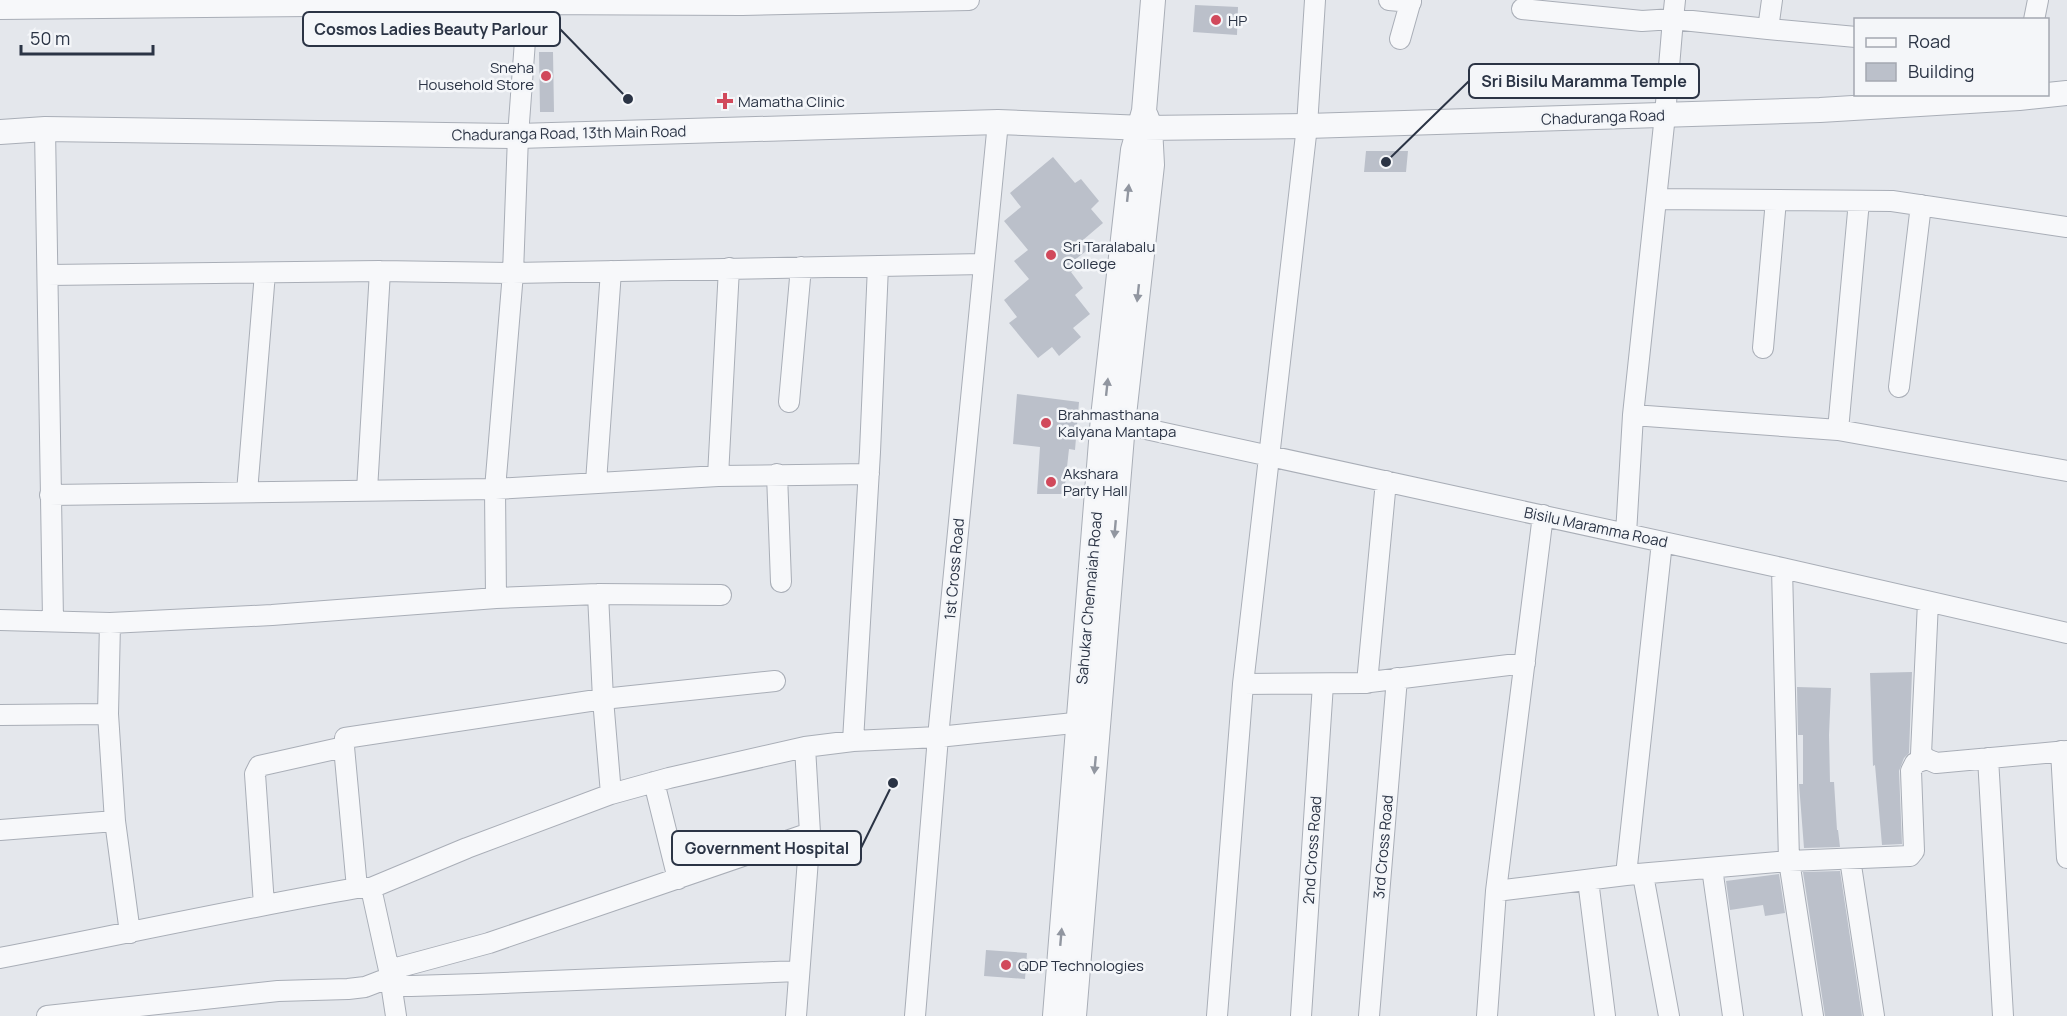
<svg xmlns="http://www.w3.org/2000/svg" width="2067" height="1016" viewBox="0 0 2067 1016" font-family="Manrope,sans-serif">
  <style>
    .building { fill: #bbc0ca }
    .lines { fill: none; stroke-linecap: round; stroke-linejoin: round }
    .minor-casing { stroke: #a9aeb7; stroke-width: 22 }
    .tertiary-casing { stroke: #a9aeb7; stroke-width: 26 }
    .minor { stroke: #f7f8fa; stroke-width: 20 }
    .tertiary { stroke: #f7f8fa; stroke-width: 24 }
    .oneway { fill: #9196a0 }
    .poi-dot { fill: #d1495b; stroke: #f4f6f9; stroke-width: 2 }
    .labels { text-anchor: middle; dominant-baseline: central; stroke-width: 5; stroke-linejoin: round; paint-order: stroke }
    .poi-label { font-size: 15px; fill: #2b3445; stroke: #f4f6f9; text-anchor: start }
    .street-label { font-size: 15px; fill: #2b3445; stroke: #f4f6f9 }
    .leader { fill: none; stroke: #2b3445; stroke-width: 2 }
    .callout-dot { fill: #2b3445; stroke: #f4f6f9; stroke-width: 2 }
    .callout { fill: #f4f6f9; stroke: #2b3445; stroke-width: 2 }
    .callout-label { font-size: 16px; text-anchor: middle; font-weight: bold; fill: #2b3445 }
  </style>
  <rect width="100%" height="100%" fill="#e4e7ec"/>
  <path class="building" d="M1195 5 1238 7 1237 35 1193 32Z
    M539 52H553L554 112H540Z
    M1366 151H1408L1406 172H1364Z
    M1053 157 1075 183 1081 179 1099 201 1091 209 1103 223 1083 240 1090 248 1072 262 1077 267 1071 272 1083 288 1075 295 1090 314 1073 328 1081 337 1059 356 1052 347 1038 358 1009 323 1017 317 1004 300 1029 279 1014 261 1028 250 1004 221 1021 207 1010 193Z
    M1017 394 1079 402 1075 450 1069 449 1064 494H1037L1040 447 1013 444Z
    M1912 672 1909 753 1904 758 1899 771 1902 844 1882 845 1875 765 1873 766 1870 673Z
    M1797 687 1831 688 1829 735 1830 782H1834L1837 830H1838L1840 847 1804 848 1799 784H1803V735H1798Z
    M1840 871 1862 1016H1825L1803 872Z
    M1779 874 1785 913 1765 916 1763 905 1730 910 1726 881Z
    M986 950 1027 953 1025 979 984 976Z"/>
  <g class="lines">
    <g class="minor-casing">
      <path id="minor" d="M1389 0 1411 2
        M0 9 527 4 742 5 969 0
        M1522 9 1642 21 1673 19 1675 0
        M2034 20 2038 0
        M1768 29 1856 37
        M1400 39 1411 0
        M45 129 53 620
        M1656 199 1892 201 2067 227
        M48 275 380 271 513 273 983 264
        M1763 348 1776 200
        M1899 387 1921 205
        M789 402 801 267
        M1633 415 1838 430 2067 471
        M1123 424 1782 568 2067 633
        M1838 430 1859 201
        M777 474 781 582
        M718 476 729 268
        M596 482 611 271
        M367 490 380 271
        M247 492 265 273
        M50 495 495 489 718 476 869 474
        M1626 534 1633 415 1665 115 1673 19 1768 29 1772 0
        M1782 568 1789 861 1813 1016
        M598 594 603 699 611 794
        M496 598 495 489 513 273 518 136 528 0
        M1928 602 1921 754 1927 759 1936 763 2067 751
        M0 620 110 623 272 615 496 598 598 594 721 595
        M110 623 108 714 115 821 130 933
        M1367 683 1386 481
        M1243 684 1362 683 1525 663
        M0 715 108 714
        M853 741 870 452 878 266
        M2061 751 2067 858
        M1988 758 2003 1016
        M654 782 678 879
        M0 830 115 821
        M1850 859 1874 1016
        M1712 868 1733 1016
        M1626 875 1789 861 1910 856 1914 851 1911 771 1915 763 1927 759
        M1643 875 1669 1016
        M1588 880 1605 1016
        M357 888 344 747 345 738 603 699 775 681
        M371 888 389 970 396 1016
        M1496 891 1626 875 1662 542
        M264 905 255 774 259 766 344 747
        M0 958C119 935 237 909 357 888H371L467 848 611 794 669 778 805 747 853 741 938 737 1093 721
        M389 970 489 943 810 833
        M391 984 411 986 478 984 798 971
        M47 1016 278 991 348 989 365 987 391 977
        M796 1016 810 833 805 747
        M915 1016 938 737 998 122
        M1217 1016 1243 684 1307 126 1315 0
        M1301 1016 1323 684
        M1369 1016 1397 678
        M1487 1016 1496 891 1543 515"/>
    </g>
    <g class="tertiary-casing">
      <path id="tertiary" d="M0 132 45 129 518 136 998 122 1144 128 1307 126 1820 110 2019 98 2067 93
        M1055 1016 1103 417 1133 150 1144 111 1153 0
        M1074 1016 1123 424 1152 165 1150 127 1146 116"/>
    </g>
    <use href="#minor" class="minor"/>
    <use href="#tertiary" class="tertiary"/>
  </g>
  <defs><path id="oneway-solid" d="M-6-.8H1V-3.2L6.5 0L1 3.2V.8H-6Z" transform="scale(1.5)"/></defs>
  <g class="oneway">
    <use href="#oneway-solid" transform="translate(1128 193) rotate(-84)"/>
    <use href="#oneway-solid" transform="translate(1138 293) rotate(96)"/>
    <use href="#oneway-solid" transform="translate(1107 387) rotate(-84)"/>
    <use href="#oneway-solid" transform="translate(1115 529) rotate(95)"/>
    <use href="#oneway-solid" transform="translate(1095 765) rotate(95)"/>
    <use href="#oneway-solid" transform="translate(1061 937) rotate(-85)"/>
  </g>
  <g class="poi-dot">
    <circle cx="1216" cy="20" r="6"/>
    <circle cx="546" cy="76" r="6"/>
    <path d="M722 92h6v6h6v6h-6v6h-6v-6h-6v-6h6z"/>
    <circle cx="1051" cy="255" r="6"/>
    <circle cx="1046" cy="423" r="6"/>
    <circle cx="1051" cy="482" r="6"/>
    <circle cx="1006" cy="965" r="6"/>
  </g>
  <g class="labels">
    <g class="poi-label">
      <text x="1228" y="20">HP</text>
      <text x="534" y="67" text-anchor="end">Sneha<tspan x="534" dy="17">Household Store</tspan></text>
      <text x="738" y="101">Mamatha Clinic</text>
      <text x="1063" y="246">Sri Taralabalu<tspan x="1063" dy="17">College</tspan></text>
      <text x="1058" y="414">Brahmasthana<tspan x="1058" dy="17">Kalyana Mantapa</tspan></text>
      <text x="1063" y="473">Akshara<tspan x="1063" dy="17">Party Hall</tspan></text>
      <text x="1018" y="965">QDP Technologies</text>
    </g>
    <g class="street-label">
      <text transform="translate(1603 117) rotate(-2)">Chaduranga Road</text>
      <text transform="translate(569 133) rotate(-1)">Chaduranga Road, 13th Main Road</text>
      <text transform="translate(1596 527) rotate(12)">Bisilu Maramma Road</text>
      <text transform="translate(954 569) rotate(-85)">1st Cross Road</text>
      <text transform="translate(1089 598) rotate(-85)">Sahukar Chennaiah Road</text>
      <text transform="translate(1383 847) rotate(-85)">3rd Cross Road</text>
      <text transform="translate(1312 850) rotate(-86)">2nd Cross Road</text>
    </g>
  </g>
  <path class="leader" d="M628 99L560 29M1386 162L1469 81M893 783L861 848"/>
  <g class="callout-dot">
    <circle cx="628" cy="99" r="6"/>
    <circle cx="1386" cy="162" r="6"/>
    <circle cx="893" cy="783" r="6"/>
  </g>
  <g class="callout">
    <rect x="303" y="12" width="257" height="34" rx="6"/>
    <rect x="1469" y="64" width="230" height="34" rx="6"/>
    <rect x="672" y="831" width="189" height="34" rx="6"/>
  </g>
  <g class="callout-label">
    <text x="431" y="35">Cosmos Ladies Beauty Parlour</text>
    <text x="1584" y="87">Sri Bisilu Maramma Temple</text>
    <text x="767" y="854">Government Hospital</text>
  </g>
  <rect x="1854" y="18" width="195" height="78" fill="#f4f6f9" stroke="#a4a8b1" stroke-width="1.5"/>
  <rect x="1866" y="38" width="30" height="9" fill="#f7f8fa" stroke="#a4a8b1" stroke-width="1.5"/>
  <text x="1908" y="48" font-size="18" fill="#2b3445">Road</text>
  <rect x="1866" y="63" width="30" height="18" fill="#bbc0ca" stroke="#a4a8b1" stroke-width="1.5"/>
  <text x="1908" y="78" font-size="18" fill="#2b3445">Building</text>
  <path d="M21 45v9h132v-9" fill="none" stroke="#2b3445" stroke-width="3"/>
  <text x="30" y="45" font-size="18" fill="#2b3445" stroke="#f4f6f9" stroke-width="4.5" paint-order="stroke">50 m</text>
</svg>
